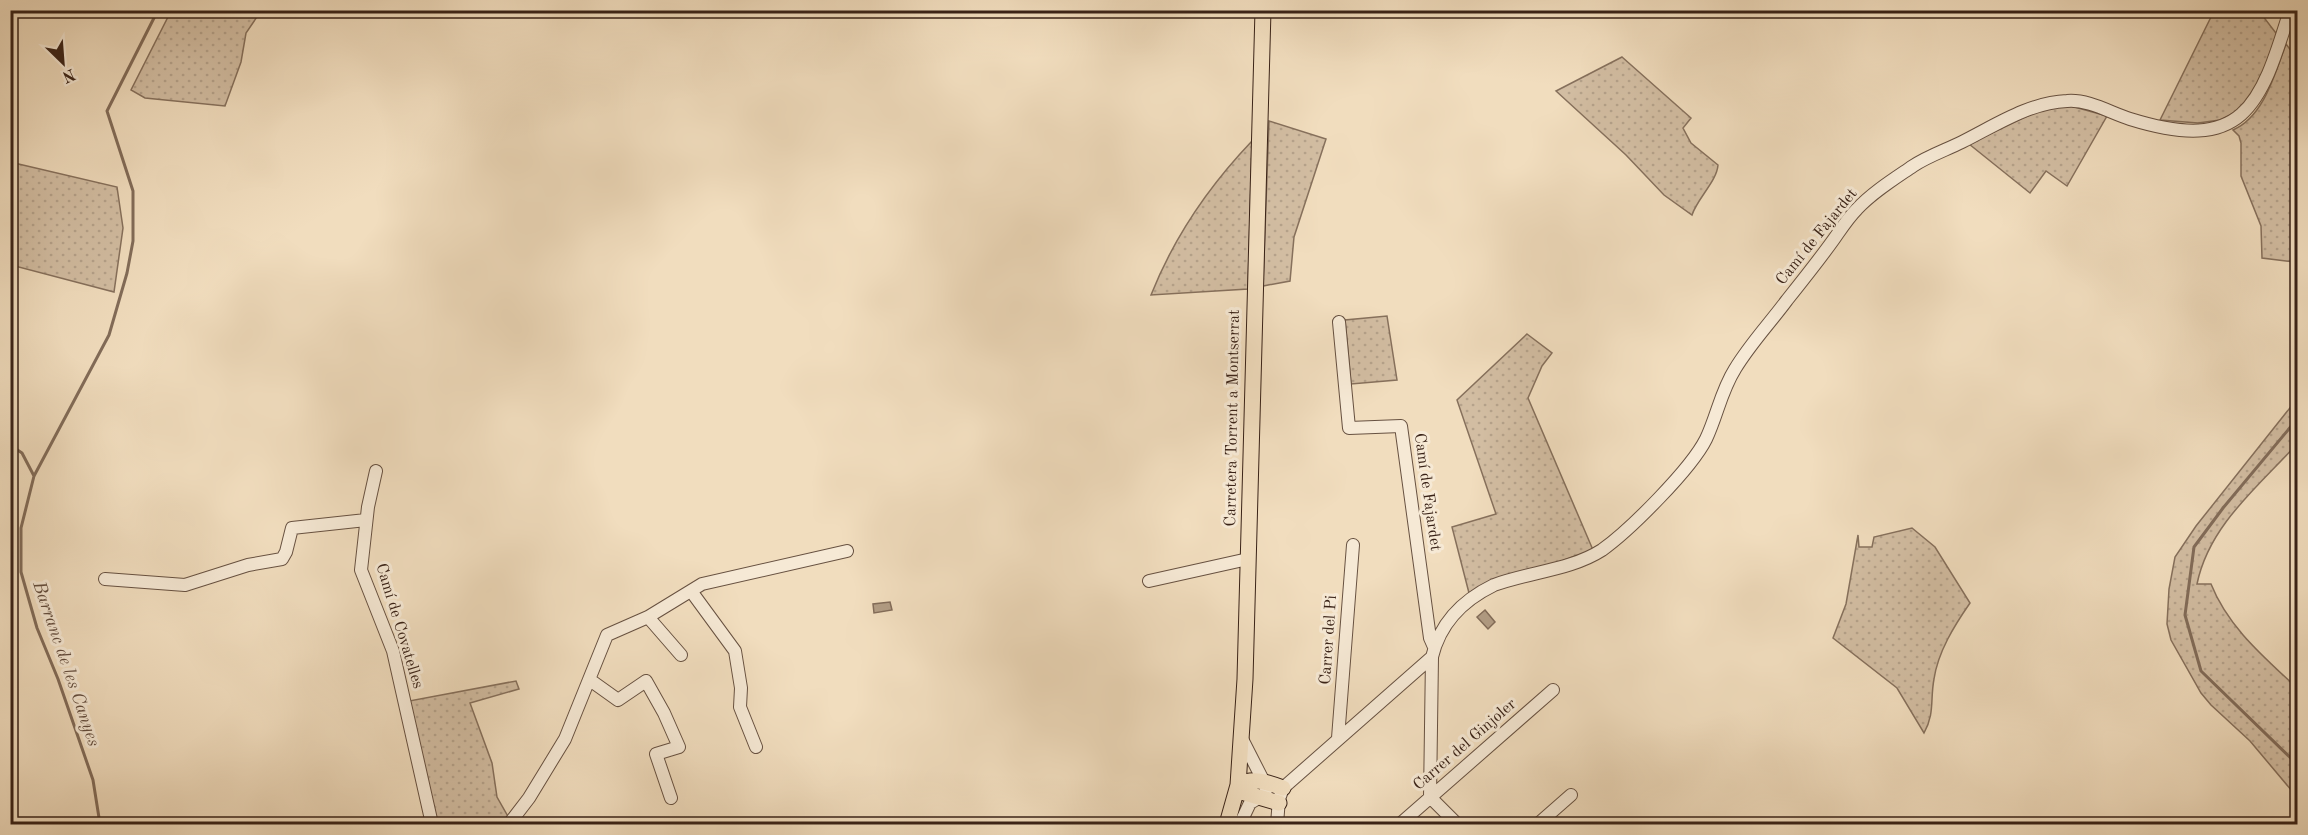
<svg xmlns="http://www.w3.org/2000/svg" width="2308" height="835" viewBox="0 0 2308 835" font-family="'Old Standard TT',serif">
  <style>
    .grass { fill: url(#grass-dots); stroke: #86705c; stroke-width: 1.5 }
    .water { fill: #b29d85; stroke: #826c59; stroke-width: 1.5 }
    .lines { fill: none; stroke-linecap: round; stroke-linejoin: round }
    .stream { stroke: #826c59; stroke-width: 3 }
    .minor-casing { stroke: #675141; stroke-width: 14 }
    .major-casing { stroke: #392217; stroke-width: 17 }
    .minor { stroke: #f6e9d5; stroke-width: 12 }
    .major { stroke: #f1ddbe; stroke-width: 15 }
    .labels { text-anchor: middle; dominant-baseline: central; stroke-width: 6; stroke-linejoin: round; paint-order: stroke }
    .street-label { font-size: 16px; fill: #392217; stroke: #f6e9d5 }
    .water-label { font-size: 18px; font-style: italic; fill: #634d3e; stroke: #f6e9d5 }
  </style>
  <defs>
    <pattern id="grass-dots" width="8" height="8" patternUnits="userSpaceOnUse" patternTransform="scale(1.5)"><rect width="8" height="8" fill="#d2bda2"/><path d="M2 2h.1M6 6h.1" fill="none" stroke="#b5a28b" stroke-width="1.8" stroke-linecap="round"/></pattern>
  </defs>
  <rect width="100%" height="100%" fill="#f1ddbe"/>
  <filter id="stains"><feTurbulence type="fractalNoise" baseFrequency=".00333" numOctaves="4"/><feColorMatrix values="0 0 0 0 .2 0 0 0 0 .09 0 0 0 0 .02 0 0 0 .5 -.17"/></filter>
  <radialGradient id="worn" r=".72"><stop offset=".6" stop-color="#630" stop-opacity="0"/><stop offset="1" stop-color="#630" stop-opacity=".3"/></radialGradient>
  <path class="grass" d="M171 11H261L246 33 241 62 225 106 145 98 131 90Z
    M2214 11H2259L2279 37 2248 106 2220 120 2198 123 2160 120Z
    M2286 44 2298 60 2297 295 2295 262 2262 258 2261 226 2241 176V143L2239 136 2233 130C2264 117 2275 73 2286 44Z
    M1622 57 1691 118 1683 128 1691 143 1718 165C1717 181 1697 199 1692 215L1664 195 1626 155 1556 91Z
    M2071 106 2107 116 2067 186 2046 171 2030 193 1969 144 2044 108Z
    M1269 121 1326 139 1294 237 1290 281 1263 286Z
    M1252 141 1248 289 1151 295C1174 237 1209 186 1252 141Z
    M10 162 117 187 123 228 114 292 11 265Z
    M1387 316 1397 380 1351 384 1345 320Z
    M1527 334 1552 353 1542 366 1528 398 1593 550 1469 593 1452 527 1496 514 1457 400Z
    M2297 399V444C2259 486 2209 525 2197 584H2211C2228 627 2264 657 2297 688V797L2250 741 2211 705 2201 693 2171 640 2167 624 2169 589 2175 557 2196 526Z
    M1912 528 1935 547 1970 603C1954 626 1938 652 1934 679 1930 700 1935 713 1924 733L1897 688 1833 638 1846 604 1858 535 1859 547H1872L1874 537Z
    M516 681 519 689 470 703 492 763 497 797 510 820 505 824H433L409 701Z"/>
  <path class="water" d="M890 602 892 610 874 613 873 604Z
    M1485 610 1495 622 1488 629 1477 617Z"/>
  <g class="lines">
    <path class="stream" d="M2298 418 2223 508 2194 547 2185 615 2201 671 2298 765
      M10 445 22 453 34 476
      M100 824 93 780 58 679 37 628 21 572V528L34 476 109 335 127 273 133 241V191L107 111 158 10"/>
    <g class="minor-casing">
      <path id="minor" d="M1339 322 1349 428 1401 426 1430 638 1434 647
        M376 471 368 507 361 570 393 651 432 824
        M105 579 185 585 248 565 282 559 286 552 292 528 366 520
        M1149 581 1248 559
        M691 591 735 651 741 688 740 707 756 747
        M648 617 681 655
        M1432 657 1430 797 1457 824
        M590 680 618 700 646 681 664 713 679 747 656 754 671 798
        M1338 738 1353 545
        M509 824 529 798 565 739 607 635 648 617 702 584 847 551
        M1240 824 1250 803 1264 795 1267 788 1242 739
        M1277 824 1279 799 1283 788 1432 657C1440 623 1463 600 1494 585 1529 572 1571 570 1602 550 1630 530 1691 469 1706 439 1717 416 1721 391 1735 369 1750 344 1770 323 1787 300 1803 280 1819 260 1834 239 1841 229 1848 218 1857 209 1873 192 1894 179 1913 166 1928 156 1946 150 1962 142 1996 125 2028 103 2067 101 2088 99 2111 113 2130 119 2243 154 2260 108 2290 10
        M1400 824 1553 690
        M1538 824 1571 795"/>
    </g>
    <g class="major-casing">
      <path id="major" d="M1238 785C1253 777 1267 782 1283 788
        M1238 785 1245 793 1279 803
        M1227 824 1238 785 1245 679 1263 10"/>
    </g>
    <use href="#minor" class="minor"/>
    <use href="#major" class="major"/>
  </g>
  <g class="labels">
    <g class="street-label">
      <text transform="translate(1817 237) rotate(-51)">Camí de Fajardet</text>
      <text transform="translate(1233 418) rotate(-89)">Carretera Torrent a Montserrat</text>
      <text transform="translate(1427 492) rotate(82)">Camí de Fajardet</text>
      <text transform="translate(399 626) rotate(73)">Camí de Covatelles</text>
      <text transform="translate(1329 640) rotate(-86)">Carrer del Pi</text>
      <text transform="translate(1465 745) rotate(-41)">Carrer del Ginjoler</text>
    </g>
    <g class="water-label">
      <text transform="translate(66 664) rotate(71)">Barranc de les Canyes</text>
    </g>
  </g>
  <rect width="2308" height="835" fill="none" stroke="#f1ddbe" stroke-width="36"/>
  <rect x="12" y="12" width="2284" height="811" fill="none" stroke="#392217" stroke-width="3"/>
  <rect x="18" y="18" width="2272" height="799" fill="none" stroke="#392217" stroke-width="1.5"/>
  <g transform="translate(63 63) rotate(155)" stroke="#f6e9d5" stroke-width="4.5" paint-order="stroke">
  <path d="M0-4.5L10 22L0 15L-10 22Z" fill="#392217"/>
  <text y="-9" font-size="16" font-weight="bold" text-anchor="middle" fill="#392217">N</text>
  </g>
  <rect width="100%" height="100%" filter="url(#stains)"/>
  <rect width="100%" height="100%" fill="url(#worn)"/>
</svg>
